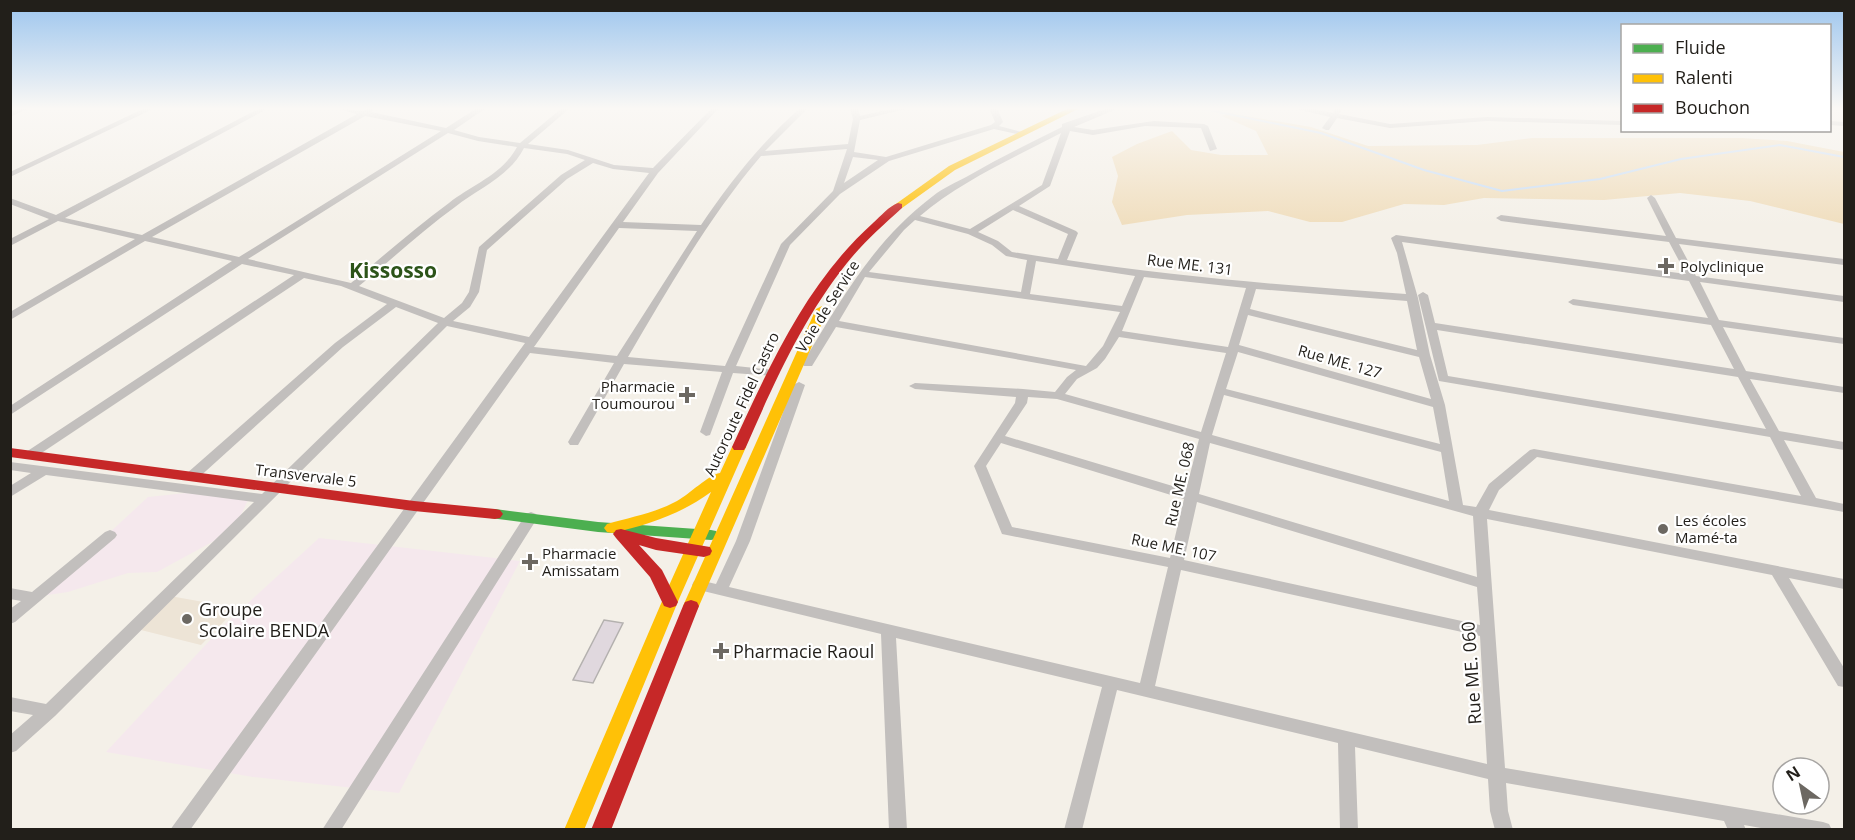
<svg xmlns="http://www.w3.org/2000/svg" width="1855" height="840" viewBox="0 0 1855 840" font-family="'Open Sans',sans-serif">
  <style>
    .commercial { fill: #f5e8ed }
    .built { fill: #ede4d6 }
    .green { fill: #f0debe }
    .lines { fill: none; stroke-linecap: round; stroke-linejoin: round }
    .stream { stroke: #cadef6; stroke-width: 2 }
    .building { fill: #e0d8de; stroke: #b4b1af; stroke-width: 1.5 }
    .street { fill: #c2bfbd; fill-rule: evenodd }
    .fast { fill: #4caf50; fill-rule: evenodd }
    .slow { fill: #ffc107; fill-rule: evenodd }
    .jam { fill: #c62828; fill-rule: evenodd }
    .poi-dot { fill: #6c6862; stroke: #fff; stroke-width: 2 }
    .labels { text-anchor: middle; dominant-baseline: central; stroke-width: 4.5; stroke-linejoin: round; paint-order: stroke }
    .street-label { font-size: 15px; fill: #221f1a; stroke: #fff }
    .poi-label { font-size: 15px; fill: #221f1a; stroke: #fff; text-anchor: start }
    .near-poi-label { font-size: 18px; fill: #221f1a; stroke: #fff; text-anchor: start }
    .near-street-label { font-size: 18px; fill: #221f1a; stroke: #fff }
    .district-label { font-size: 21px; font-weight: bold; fill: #2c5419; stroke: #fff }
  </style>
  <rect width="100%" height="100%" fill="#f4f0e8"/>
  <path class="commercial" d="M186 493 248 500 240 517 214 541 157 572 128 573 68 592 41 596 148 497Z
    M319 538 520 561 399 793 253 777 106 752 225 624Z"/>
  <path class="built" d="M170 596 237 608 201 645 137 629Z"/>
  <path class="green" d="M1228 113 1311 127 1368 146 1477 145 1532 138H1742L1787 141 1844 152V224L1750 201 1680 193 1604 200 1484 198 1444 205 1404 204 1342 222H1310L1268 211 1187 215 1122 225 1112 202 1118 176 1112 157 1137 144 1172 131 1191 150 1221 155H1268L1256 131 1222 116Z"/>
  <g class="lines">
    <path class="stream" d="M1199 108 1321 133 1424 170 1502 191 1600 179 1681 159 1780 145 1844 157"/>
  </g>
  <path class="building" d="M604 620 623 623 593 683 573 680Z"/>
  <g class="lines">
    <path class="street" d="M19 108H29L10 117V112Z
      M145 108H155L10 177V172Z
      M260 108H269L65 218 142 235 357 114 335 108 363 111 367 108H376L371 112 446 128 477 108H486L454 130 479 137 520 143 562 108H570L528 144 568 150 614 165 653 168 712 108H719L658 173 623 222 701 225C730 182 761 143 800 108H808L765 151 848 144 853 119 850 108H858L860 116 895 108H910L860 120 854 152 886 157 991 125 995 122 989 108H997L1003 122 999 126 1025 133 1021 135 994 129 889 161 840 194 790 245 736 366 774 370 780 373 774 376 733 373 710 435 706 436 700 432 722 372 624 364 578 445H570L568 442 614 363 530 353 190 830H170L525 343 447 326 55 716 16 751 10 753V735L33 715 10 711V697L46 704 254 502 46 475 10 497V486L31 473 10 470V462L262 494 438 323 396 307 343 347 196 480H186L185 477 186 474 335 343 387 304 341 286 304 278 34 458H26L24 455 26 452 294 275 242 264 10 415V406L232 261 145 241 10 320V312L135 239 58 221 10 246V239L49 219 10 204V198L56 215ZM365 116 441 131 239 257 152 237ZM448 133 478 141 517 147C502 175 472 185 449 203 415 228 383 256 351 283L248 259ZM524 148 567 154 585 160 561 175 479 247 469 292 462 303 444 318 359 286C391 260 422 231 455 207 479 188 509 177 524 148ZM847 149 833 191 781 244 725 366 628 357C668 289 709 217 761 156ZM853 157 878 160 844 183ZM593 163 613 169 649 173 529 337 453 321 470 307 479 292 487 250 567 179ZM619 228 697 231 617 356 534 347Z
      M1108 108H1119L1074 127 1093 130 1154 121 1204 124 1208 126 1217 149 1210 151 1201 128 1145 126 1093 135 1070 131 1050 186 1019 206 1076 231 1078 233 1067 260C1180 277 1292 286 1406 294L1397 253 1391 238 1396 235 1686 274 1669 242 1501 221 1496 218 1501 215 1666 236 1647 198 1651 195 1655 198 1676 238 1844 259V265L1679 244 1696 276 1844 296V302L1700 282 1719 320 1844 338V344L1723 327 1746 371 1844 387V393L1750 379 1779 431 1844 442V450L1784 440 1816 498 1844 504V512L1537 457 1499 490 1489 510 1844 579V589L1789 578 1844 668V687L1838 686 1772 575 1487 519 1505 768 1823 822 1829 824 1832 830H1772L1744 825 1746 830H1728L1724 821 1506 783 1508 811 1513 830H1495L1490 811 1488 779 1355 747 1358 830H1340L1338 743 1117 690 1082 830H1064L1102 687 896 638 907 830H889L881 634 699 590 694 589 692 585 694 581 699 580 716 584 736 541 793 385 799 382 805 385 750 541 729 587 1140 683 1168 567 1002 534 974 466 1015 403 1016 397 915 389 909 386 915 383 1023 389 1055 392 1067 377 1076 370 836 327 812 366H804L802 364C840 302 872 242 933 196 943 188 957 182 968 176 999 158 1030 143 1062 127V124ZM1061 133 1042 185 970 229 920 216C961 181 1013 158 1061 133ZM1013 210 1068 234 1058 259 1012 252 998 241 978 232ZM915 220 968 234 992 245 1006 256 1027 260 1021 292 869 272 904 230ZM1402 242 1689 281 1708 318 1573 299 1568 302 1573 305 1711 325 1734 369 1435 323 1428 295 1423 292 1418 295 1439 381 1770 437 1801 496 1534 449 1530 450 1489 484 1476 507 1463 505 1445 405 1430 355 1418 298ZM1036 261 1135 276 1122 306 1030 294ZM865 277 1120 312 1103 346 1086 366 839 321ZM1144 277 1246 288 1228 347 1122 331ZM1256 289 1407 301 1417 350 1250 309ZM1248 315 1419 357 1431 399 1239 345ZM1437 330 1738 377 1766 429 1448 376ZM1119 337 1226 353 1201 432 1065 394 1077 379 1097 368 1105 359ZM1238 352 1433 407 1440 444 1226 389ZM1224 395 1441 452 1449 501 1212 435ZM1028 397 1057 399 1199 439 1186 490 1005 436 1027 403ZM1001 443 1184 499 1170 558 1012 527 986 466ZM1210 443 1473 516 1477 577 1199 494ZM1197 502 1477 587 1480 625 1184 560ZM1181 570 1480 636 1487 764 1155 686Z
      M1292 108H1309L1333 113 1336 108H1343L1339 114 1390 124 1487 117 1622 121V125L1487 121 1390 128 1337 118 1329 130H1326L1322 128 1330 117Z
      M1830 121 1844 122V126L1830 125Z
      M531 512 536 514 538 517 341 830H322L526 514Z
      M110 530 115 532 117 535 115 538 15 622 10 624V609L21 601 10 599V588L32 592 105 532Z"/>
    <path class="fast" d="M495 509 598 522 711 530 716 531 719 535 716 539 711 540 598 532 490 518 487 514 490 510Z"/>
    <path class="slow" d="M1069 108H1080L955 170 902 208H894L893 206 949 166Z
      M822 306 828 309 699 606 697 610 691 612 685 610 683 606 816 309Z
      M739 443 746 447 679 599 584 830H564L663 599 711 492C681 514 648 525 612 533L607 532 604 528 607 524C631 517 655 513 677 501 690 494 708 475 720 473L732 447Z"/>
    <path class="jam" d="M898 203 902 204V208C882 226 863 243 847 263 803 318 774 383 746 447L744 450H734L732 447C769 367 806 283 873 223 881 216 889 206 898 203Z
      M10 448 414 501 495 509 500 510 503 514 500 518 495 519 414 511 10 457Z
      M621 529 656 538 710 547 712 551 710 555 704 557 656 550 639 545 662 570 678 602 676 606 670 608 664 606 650 577 616 538 613 534 616 530Z
      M691 600 697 602 699 606 611 830H591L683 606 685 602Z"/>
  </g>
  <linearGradient id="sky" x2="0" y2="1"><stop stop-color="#9cc5ee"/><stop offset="0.48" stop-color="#faf8f5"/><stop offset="1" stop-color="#faf8f5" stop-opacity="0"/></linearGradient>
  <rect width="1855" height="226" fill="url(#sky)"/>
  <g class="poi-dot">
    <path d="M1663 257h6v6h6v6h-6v6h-6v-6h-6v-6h6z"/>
    <path d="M684 386h6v6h6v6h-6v6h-6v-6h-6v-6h6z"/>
    <circle cx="1663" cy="529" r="6"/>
    <path d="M527 553h6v6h6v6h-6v6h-6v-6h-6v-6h6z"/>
    <circle cx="187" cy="619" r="6"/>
    <path d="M718 642h6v6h6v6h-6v6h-6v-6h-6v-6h6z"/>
  </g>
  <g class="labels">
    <g class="street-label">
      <text transform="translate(1190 264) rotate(7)">Rue ME. 131</text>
      <text transform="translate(827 306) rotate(-58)">Voie de Service</text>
      <text transform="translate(1340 361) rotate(16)">Rue ME. 127</text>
      <text transform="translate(741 404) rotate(-65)">Autoroute Fidel Castro</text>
      <text transform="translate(306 475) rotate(7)">Transvervale 5</text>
      <text transform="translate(1179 484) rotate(-77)">Rue ME. 068</text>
      <text transform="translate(1174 547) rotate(12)">Rue ME. 107</text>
    </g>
    <g class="poi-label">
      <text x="1680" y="266">Polyclinique</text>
      <text x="675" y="386" text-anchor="end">Pharmacie<tspan x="675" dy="17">Toumourou</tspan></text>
      <text x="1675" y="520">Les écoles<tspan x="1675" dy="17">Mamé-ta</tspan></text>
      <text x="542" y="553">Pharmacie<tspan x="542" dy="17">Amissatam</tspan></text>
    </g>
    <g class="near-poi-label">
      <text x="199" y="609">Groupe<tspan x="199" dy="21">Scolaire BENDA</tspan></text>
      <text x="733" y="651">Pharmacie Raoul</text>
    </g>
    <g class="near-street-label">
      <text transform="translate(1471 673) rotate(-94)">Rue ME. 060</text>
    </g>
    <g class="district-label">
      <text x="393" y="270">Kissosso</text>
    </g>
  </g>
  <rect width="1855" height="840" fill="none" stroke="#221f1a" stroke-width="24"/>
  <rect x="1621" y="24" width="210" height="108" fill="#ffffff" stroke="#a7a5a3" stroke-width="1.5"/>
  <rect x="1633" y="44" width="30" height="9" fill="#4caf50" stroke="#a7a5a3" stroke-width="1.5"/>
  <text x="1675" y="54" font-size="18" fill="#221f1a">Fluide</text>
  <rect x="1633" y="74" width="30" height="9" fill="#ffc107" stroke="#a7a5a3" stroke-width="1.5"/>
  <text x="1675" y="84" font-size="18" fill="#221f1a">Ralenti</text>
  <rect x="1633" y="104" width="30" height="9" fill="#c62828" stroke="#a7a5a3" stroke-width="1.5"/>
  <text x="1675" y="114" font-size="18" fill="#221f1a">Bouchon</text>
  <g transform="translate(1801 786) rotate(327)"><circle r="28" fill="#ffffff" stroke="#a7a5a3" stroke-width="1.5"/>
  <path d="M0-4.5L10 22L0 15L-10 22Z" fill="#6c6862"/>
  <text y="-9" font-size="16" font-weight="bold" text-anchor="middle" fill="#221f1a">N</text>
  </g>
</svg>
